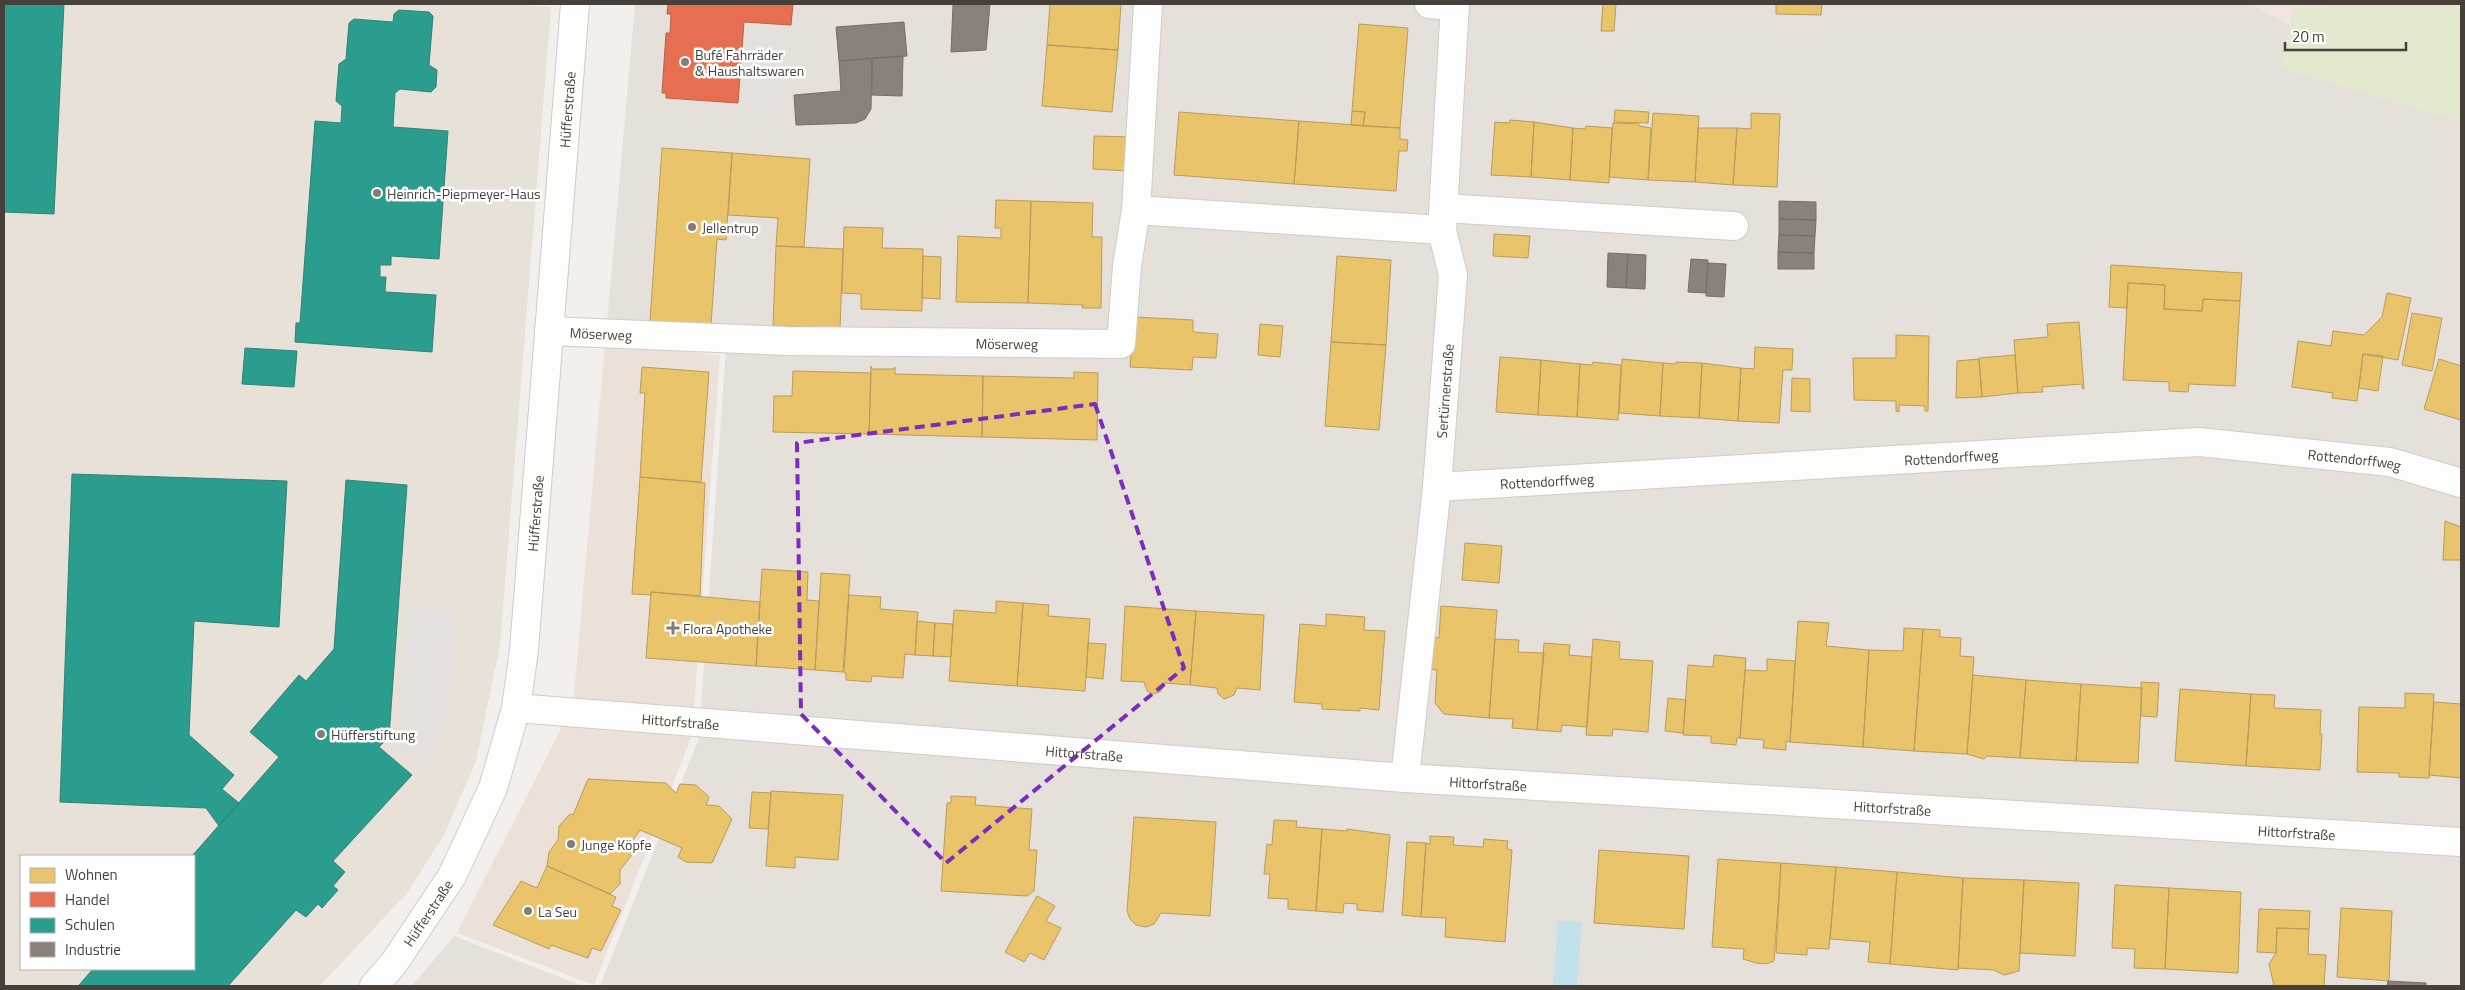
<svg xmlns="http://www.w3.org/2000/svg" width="2465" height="990" viewBox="0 0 2465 990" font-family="'Titillium Web',sans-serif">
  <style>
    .residential { fill: #e5e0da }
    .commercial { fill: #ece1d9 }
    .education { fill: #e7e1d8; fill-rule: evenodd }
    .medical { fill: #f0e3e2 }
    .green { fill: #e3e9ce }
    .parking { fill: #e3e0dd }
    .water { fill: #c1e1eb }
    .homes { fill: #e9c46a; stroke: #b89c5b }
    .shops { fill: #e76f51; stroke: #b7614a }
    .schools { fill: #2a9d8f; stroke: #338175 }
    .industry { fill: #8a817c; stroke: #766d68 }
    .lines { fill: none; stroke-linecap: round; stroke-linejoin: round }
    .minor-casing { stroke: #cfccca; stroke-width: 30 }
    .minor { stroke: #fdfdfc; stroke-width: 28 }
    .marked { fill: none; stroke: #7b2cbf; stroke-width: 4; stroke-dasharray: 10 6; stroke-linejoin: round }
    .poi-dot { fill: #837d78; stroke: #fff; stroke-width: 2 }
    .labels { text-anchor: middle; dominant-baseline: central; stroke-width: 5; stroke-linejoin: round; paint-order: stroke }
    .poi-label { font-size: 14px; fill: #473f39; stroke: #fff; text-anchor: start }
    .street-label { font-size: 14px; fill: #473f39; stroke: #fff }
  </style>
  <rect width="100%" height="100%" fill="#f2efec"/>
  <path class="residential" d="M635 4H2250L2338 50 2368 4H2461V986H600L699 738 726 347 606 335Z
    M454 936 583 986H412Z"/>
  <path class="commercial" d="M605 344 720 355 692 735 594 985 457 933 573 705Z"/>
  <path class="education" d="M4 4H507L551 7 500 645 476 761 444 835 407 893 320 986H4ZM21 856H194V969H21Z"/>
  <path class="medical" d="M2248 4H2363L2338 45Z"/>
  <path class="green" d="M2338 4 2461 5V122L2280 68 2294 9Z"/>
  <path class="parking" d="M748 28 788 31 781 105 743 102Z
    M408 608 456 613 447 719 426 774 395 747Z"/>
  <path class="water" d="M1558 921 1582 922 1577 986H1553Z"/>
  <path class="homes" d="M1050 4H1121L1118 50 1047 45Z
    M1603 4H1616L1614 31H1601Z
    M1776 4H1822L1821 15 1776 14Z
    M1359 24 1408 28 1400 128 1363 126 1365 112 1352 111Z
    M1047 45 1118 50 1112 112 1042 106Z
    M1615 110 1649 112 1648 123 1614 122Z
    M1352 111 1365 112 1363 126 1351 125Z
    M1179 112 1299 121 1294 184 1174 175Z
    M1653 113 1699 116 1695 182 1648 180Z
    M1751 113 1780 114 1777 187 1733 185 1737 128 1751 129Z
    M1510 120 1534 122 1531 177 1491 175 1495 122 1509 123Z
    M1299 121 1400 128V139L1408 140 1407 151H1399L1396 191 1294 184Z
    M1534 122 1573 128 1570 180 1531 177Z
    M1613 123 1639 124V126L1651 128 1648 180 1609 177Z
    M1586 126 1612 128 1609 183 1570 180 1573 128 1585 129Z
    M1698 128H1737L1733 185 1695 182Z
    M1094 136 1132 137 1128 171 1093 169Z
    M662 148 732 153 726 240 717 239 711 325 650 321Z
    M732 153 810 159 804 247 776 246 778 218 728 215Z
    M996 200 1031 201 1028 303 956 302 958 236 1001 238V228H995Z
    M1031 201 1093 203 1092 237H1102L1101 308H1082L1083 305 1028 303Z
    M844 227 883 228 882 248 923 249 922 311 861 309V294L842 293Z
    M1494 234 1530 236 1528 258 1493 256Z
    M776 246 843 249 840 328 773 326Z
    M923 256 941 257 940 299 922 298Z
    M1337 256 1391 260 1386 345 1331 342Z
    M2111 265 2242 273 2240 301 2203 299 2202 311 2164 309 2165 285 2128 283 2127 308 2109 307Z
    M2128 283 2165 285 2164 309 2202 311 2203 299 2240 301 2235 386 2189 384 2188 392 2169 391V382L2123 380Z
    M2387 293 2411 298 2398 360 2363 354 2357 401 2332 398 2333 393 2292 387 2298 341 2331 346 2333 331 2364 335 2382 317Z
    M2412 313 2442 318 2432 371 2402 365Z
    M1134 317 1193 320V332L1218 334 1216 358 1193 357 1192 370 1130 367Z
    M2079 322 2084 389 2082 388V384L2042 387 2043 392 2018 393 2014 340 2048 337 2047 324Z
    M1260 324 1283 326 1280 357 1258 355Z
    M1896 335 1929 336 1928 411H1925V406L1899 405V412L1896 411V401L1854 400 1853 358H1896Z
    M1331 342 1386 345 1379 430 1325 426Z
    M1755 347 1793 349 1792 370H1783L1779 423 1738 421 1741 368 1754 369Z
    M2363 354 2383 356 2378 391 2359 388Z
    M2015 355 2018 393 1982 397 1979 358Z
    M1500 357 1541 360 1538 415 1496 412Z
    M1622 359 1663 363 1660 416 1619 413Z
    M1979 359 1982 397 1956 398 1957 361Z
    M2439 359 2461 366V420L2424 409Z
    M1541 360 1580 364 1577 417 1538 415Z
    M1593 362 1621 365 1618 420 1577 417 1580 364 1592 365Z
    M1676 362 1702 363 1699 418 1660 416 1663 363 1676 364Z
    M1702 363 1741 368 1738 421 1699 418Z
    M871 366 872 369H894L895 367V374L983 376 982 437 869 434Z
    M642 367 709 372 701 482 640 477 645 393H640Z
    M793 371 871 373 869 434 773 432 774 396H792Z
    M1074 372 1098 373 1097 440 982 437 983 376 1074 378Z
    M1792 378 1810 379V412L1791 411Z
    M640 477 705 483 700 596 651 592V595L632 594Z
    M2445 521 2461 527V560H2443Z
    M1465 543 1502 546 1499 583 1462 580Z
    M762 569 808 572 807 600 819 601 815 670 756 666Z
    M821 573 850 575 843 672 815 670Z
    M651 592 760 602 756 666 646 658Z
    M849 595 881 597 880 609 918 612 915 655 905 654 903 678 872 676 871 682 846 680V673H844Z
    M996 601 1023 603 1017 686 949 681 954 610 996 613Z
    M1023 603 1049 605 1048 616 1090 619 1085 691 1017 686Z
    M1125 606 1196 611 1190 685 1165 683 1161 691 1154 694 1147 691 1144 682 1121 681Z
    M1441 606 1497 610 1489 718 1444 714 1435 703 1437 670 1429 669 1431 637 1439 638Z
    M1196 611 1264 615 1260 690 1237 688 1234 695 1224 699 1218 694 1217 688 1190 685Z
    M1326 614 1365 617 1364 630 1385 631 1379 710 1360 708V711L1322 709V704L1294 702 1300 624 1326 626Z
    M917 621 935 623 933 656 915 655Z
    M1798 621 1829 623 1826 646 1869 650 1863 747 1790 742Z
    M935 623 953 624 951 657 933 656Z
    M1904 628 1923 629 1914 751 1863 747 1869 650 1903 651Z
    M1923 629 1940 630V637L1961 638 1960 656 1974 657 1967 754 1914 751Z
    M1495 639 1519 640 1518 652 1544 653 1537 730 1512 728 1513 719 1489 718Z
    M1593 639 1620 642 1619 659 1653 661 1648 732 1613 729 1612 736 1586 735Z
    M1088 643 1106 644 1103 679 1086 677Z
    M1544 643 1570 645 1569 655 1592 657 1587 727 1562 725 1561 732 1537 730Z
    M1714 655 1746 658 1740 738H1737L1736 745 1711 743V736L1683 735 1688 665 1713 667Z
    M1767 659 1795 661 1790 742 1786 741V750L1763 748 1764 740 1740 738 1745 670 1767 671Z
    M1973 675 2026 680 2020 758 1987 756 1984 759 1967 754Z
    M2026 680 2081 684 2076 761 2020 758Z
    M2141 682 2159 683 2157 717 2141 716Z
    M2081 684 2142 688 2138 763 2076 761Z
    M2180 689 2251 694 2246 766 2175 761Z
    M2405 693 2434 694 2429 778 2399 777V773L2357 772 2359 707 2405 708Z
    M2251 694 2275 695 2274 708 2321 710 2320 734H2322L2320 770 2246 766Z
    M1668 698 1686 700 1683 733 1665 731Z
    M2434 702 2461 704V778L2429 775Z
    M588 779 666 783 676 793 680 784 696 785 709 797 706 805 719 806 732 819 712 863 686 862 678 857 682 848 640 830 633 840 631 856 620 870V884L610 894 547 866 549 852 558 840 559 826 570 814 573 815Z
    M771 791 843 795 838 860 795 857V868L766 866Z
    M752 792 771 793 768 829 749 828Z
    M951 796 976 797 975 805 1032 809 1029 850H1037L1034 891 1027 896 941 891 947 803H951Z
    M1134 817 1216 822 1210 916 1161 913 1154 924 1146 927 1136 925 1130 919 1127 911Z
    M1274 820 1297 821 1296 827 1322 829 1316 911 1288 909V899L1268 898 1270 874H1264L1267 844 1272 845Z
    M1322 829 1347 831V829L1390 835 1383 912 1357 910V904L1344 903 1343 913 1316 911Z
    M1430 836 1454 837 1453 845 1483 847 1484 839 1508 841 1507 849 1512 850 1505 942 1445 937 1446 918 1421 917 1426 843 1430 844Z
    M1407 842 1426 843 1421 917 1402 915Z
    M1599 850 1689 856 1684 929 1594 923Z
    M1718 859 1781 863 1774 961 1766 964 1756 963 1743 959 1744 949 1712 947Z
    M1781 863 1836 867 1829 949 1807 948V955L1776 953Z
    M547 866 616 897 612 906 621 910 601 951 592 948 588 958 551 945 549 949 493 925 521 881 537 888Z
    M1836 867 1897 872 1890 964 1868 962 1870 942 1830 939Z
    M1897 872 1963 878 1958 970 1890 964Z
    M1963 878 2024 880 2019 971 2004 975 1994 970 1958 968Z
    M2024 880 2079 883 2075 956 2020 953Z
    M2115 885 2169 888 2165 969 2134 968 2135 949 2112 948Z
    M2169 888 2241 892 2238 973 2165 969Z
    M1037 896 1055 906 1046 921 1061 928 1044 960 1030 953 1024 962 1005 952Z
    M2341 908 2392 911 2389 981 2337 977Z
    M2259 909 2310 911 2309 929 2277 928 2276 953 2257 952Z
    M2277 928 2309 929 2308 954 2326 955 2324 986H2274L2269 964 2276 953Z"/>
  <path class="shops" d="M668 4H793L791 25 744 22 738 103 666 98V93H662L666 33H670L671 14H667Z"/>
  <path class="schools" d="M4 4H64L54 214 4 212Z
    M399 10 429 12 433 16 429 65 437 70 436 87 431 92 400 89 395 93 393 127 448 131 439 259 391 256V265H380V277H386L385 292 436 295 432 352 295 342 296 323H300L315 121 341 123 342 106 336 101 339 64 346 59 349 23 354 19 393 22 394 14Z
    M245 348 297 351 294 387 242 384Z
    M72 474 287 481 279 627 194 621 189 735 234 775 222 789 239 803 219 826 206 808 60 802Z
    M346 480 407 485 389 737 379 747 412 775 333 861 345 872 333 886 338 890 322 908 318 904 306 917 296 910 228 986H80L79 985 93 969H194V856H192L279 757 250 732 299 675 306 681 334 649Z"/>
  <path class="industry" d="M953 4H990L986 50 951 52Z
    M904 22 907 56 839 61 836 27Z
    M903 56 902 96 872 95V58Z
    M872 58 871 109 865 119 856 123 796 125 794 95 841 91 839 61Z
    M1779 201 1816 202V220L1779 219Z
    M1779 219 1816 220 1815 236 1779 235Z
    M1779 235 1815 236 1814 253 1778 252Z
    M1778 252 1814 253V269H1778Z
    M1608 253 1628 254 1626 288 1607 287Z
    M1628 254 1646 255 1645 289 1626 288Z
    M1691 259 1708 260 1706 293 1688 292Z
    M1708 263 1726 264 1724 297 1706 296Z
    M2388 981 2426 983V986H2387Z"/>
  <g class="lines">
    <g class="minor-casing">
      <g id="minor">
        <path d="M1429 4 1455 6"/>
        <path d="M1444 208 1734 226"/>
        <path d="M1136 210 1442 230"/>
        <path id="s1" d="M549 331 786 341 1121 344 1127 266 1136 210 1148 4"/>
        <path id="s2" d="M1437 487 2199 442 2390 462 2461 483"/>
        <path id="s3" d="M516 708 1405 778 2461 842"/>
        <path id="s4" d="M1405 778 1437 487 1453 275 1442 230 1455 4"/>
        <path id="s5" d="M374 986 394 963 452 876 493 788 516 708 524 650 575 4"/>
      </g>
    </g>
    <use href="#minor" class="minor"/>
  </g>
  <path class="marked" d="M1095 404 1184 668 946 863 801 714 797 443Z"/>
  <g class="poi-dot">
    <circle cx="685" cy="62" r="5"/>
    <circle cx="377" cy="193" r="5"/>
    <circle cx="692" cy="227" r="5"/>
    <path d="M670.5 620.5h5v5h5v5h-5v5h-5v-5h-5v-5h5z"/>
    <circle cx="321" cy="734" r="5"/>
    <circle cx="571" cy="844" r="5"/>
    <circle cx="528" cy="911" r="5"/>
  </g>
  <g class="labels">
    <g class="poi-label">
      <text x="695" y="54">Bufé Fahrräder<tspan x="695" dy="16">&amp; Haushaltswaren</tspan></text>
      <text x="387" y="193">Heinrich-Piepmeyer-Haus</text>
      <text x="702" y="227">Jellentrup</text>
      <text x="683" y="628">Flora Apotheke</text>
      <text x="331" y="734">Hüfferstiftung</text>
      <text x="581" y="844">Junge Köpfe</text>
      <text x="538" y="911">La Seu</text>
    </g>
    <g class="street-label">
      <text stroke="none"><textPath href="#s5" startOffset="916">Hüfferstraße</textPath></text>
      <text stroke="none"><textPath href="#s1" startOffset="52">Möserweg</textPath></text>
      <text stroke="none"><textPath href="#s1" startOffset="458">Möserweg</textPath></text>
      <text stroke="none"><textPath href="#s4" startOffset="389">Sertürnerstraße</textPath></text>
      <text stroke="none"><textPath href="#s2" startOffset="515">Rottendorffweg</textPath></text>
      <text stroke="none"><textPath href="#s2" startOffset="920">Rottendorffweg</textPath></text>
      <text stroke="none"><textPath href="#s2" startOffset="110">Rottendorffweg</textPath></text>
      <text stroke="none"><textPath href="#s5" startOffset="511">Hüfferstraße</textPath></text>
      <text stroke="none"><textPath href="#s3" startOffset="165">Hittorfstraße</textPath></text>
      <text stroke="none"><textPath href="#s3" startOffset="570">Hittorfstraße</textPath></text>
      <text stroke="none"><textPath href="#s3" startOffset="975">Hittorfstraße</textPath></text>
      <text stroke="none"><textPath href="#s3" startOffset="1380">Hittorfstraße</textPath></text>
      <text stroke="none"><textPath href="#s3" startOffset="1785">Hittorfstraße</textPath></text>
      <text stroke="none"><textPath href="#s5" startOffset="91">Hüfferstraße</textPath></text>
    </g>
  </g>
  <rect width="2465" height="990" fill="none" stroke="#473f39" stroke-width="10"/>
  <rect x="20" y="855" width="175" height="115" fill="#ffffff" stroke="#b5b2b0"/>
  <rect x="30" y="868" width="25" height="15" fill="#e9c46a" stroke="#b5b2b0"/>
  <text x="65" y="880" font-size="15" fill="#473f39">Wohnen</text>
  <rect x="30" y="892" width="25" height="15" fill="#e76f51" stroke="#b5b2b0"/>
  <text x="65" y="905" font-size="15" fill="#473f39">Handel</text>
  <rect x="30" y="918" width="25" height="15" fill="#2a9d8f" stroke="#b5b2b0"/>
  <text x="65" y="930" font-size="15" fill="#473f39">Schulen</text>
  <rect x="30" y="942" width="25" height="15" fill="#8a817c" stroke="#b5b2b0"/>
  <text x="65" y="955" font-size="15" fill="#473f39">Industrie</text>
  <path d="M2285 42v8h121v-8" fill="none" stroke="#473f39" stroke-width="2.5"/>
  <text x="2292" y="42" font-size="15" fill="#473f39" stroke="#ffffff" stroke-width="4" paint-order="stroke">20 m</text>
</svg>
